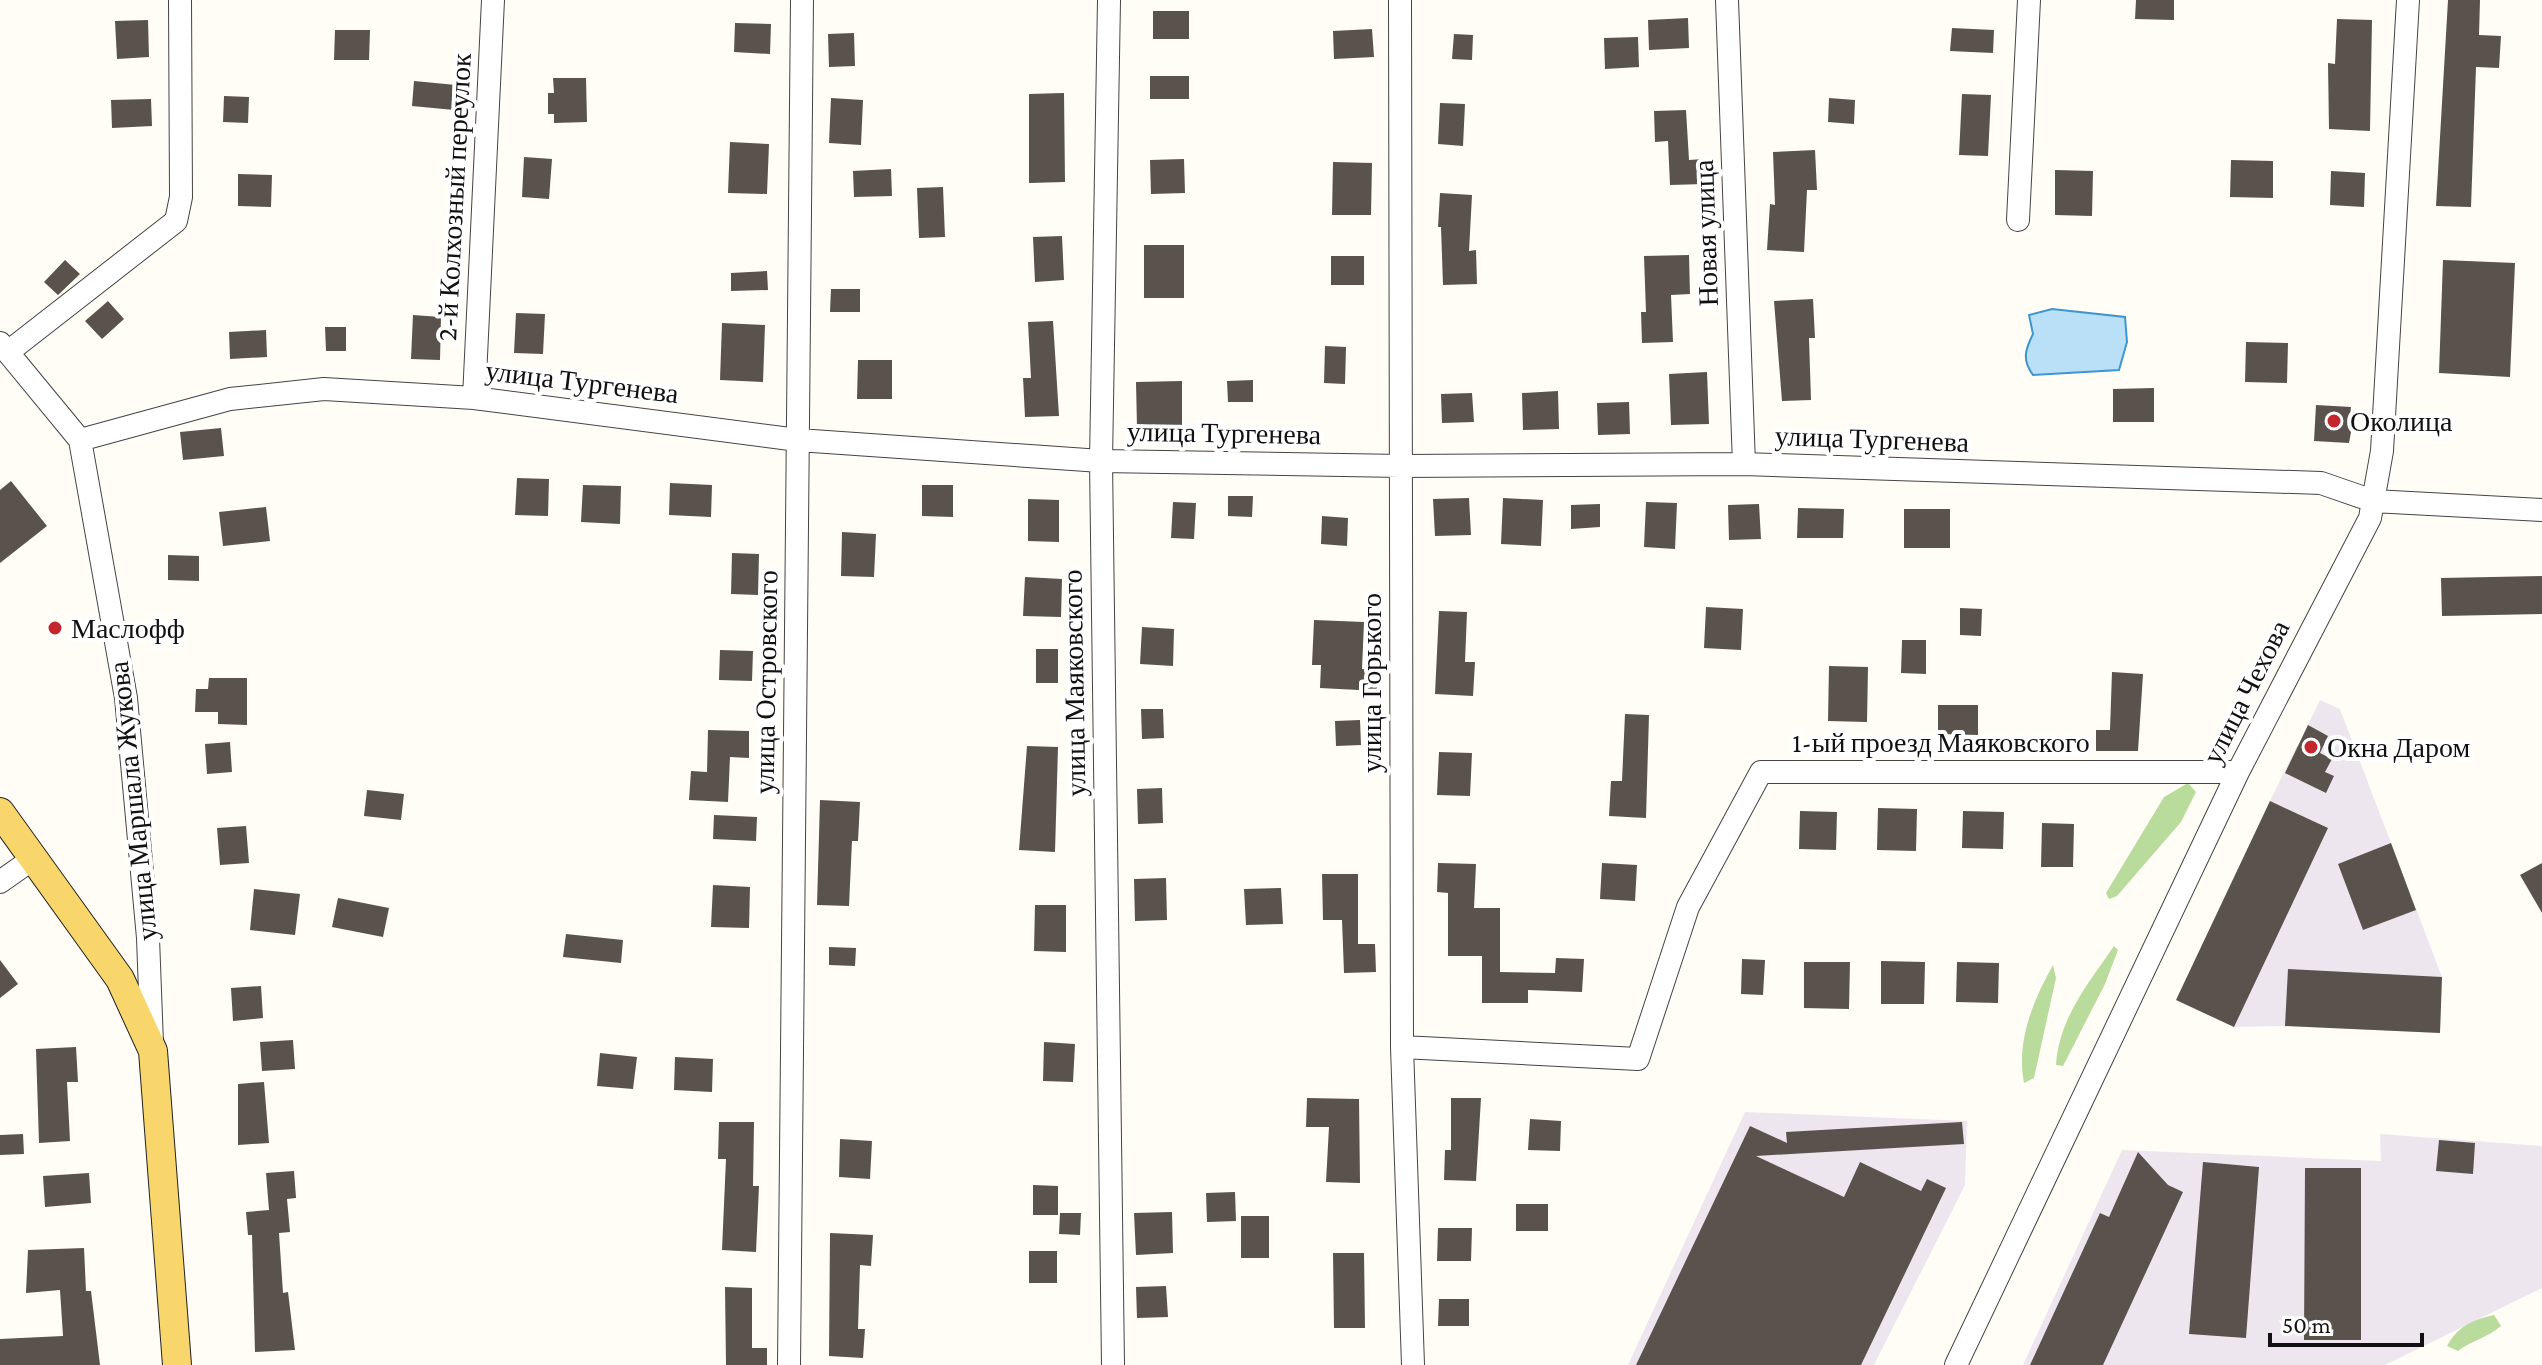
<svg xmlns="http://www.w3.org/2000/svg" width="2542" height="1365" viewBox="0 0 2542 1365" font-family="'Crimson Pro',serif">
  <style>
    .industrial { fill: #eee6ef }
    .forest { fill: #b9dc9c }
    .water { fill: #b9e0f7; stroke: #3f96cf; stroke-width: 2 }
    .building { fill: #5a524d }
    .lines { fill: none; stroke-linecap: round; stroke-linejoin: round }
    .minor-casing { stroke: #444; stroke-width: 24 }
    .major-casing { stroke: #222; stroke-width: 30 }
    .minor { stroke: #fff; stroke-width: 22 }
    .major { stroke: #f9d66b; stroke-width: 28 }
    .poi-dot { fill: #c4262e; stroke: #fff; stroke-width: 3 }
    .labels { text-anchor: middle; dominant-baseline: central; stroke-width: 8; stroke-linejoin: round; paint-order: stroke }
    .street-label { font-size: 28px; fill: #111; stroke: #fff }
    .poi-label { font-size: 28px; fill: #111; stroke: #fff; text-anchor: start }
  </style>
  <rect width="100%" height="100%" fill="#fffdf5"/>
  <path class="industrial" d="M2320 700 2340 709 2442 977 2440 1033 2285 1026 2234 1027 2176 1000 2270 801 2297 746 2303 748 2309 735 2304 733Z
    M1745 1112 1967 1121 1965 1185 1874 1365H1628Z
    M2380 1134 2542 1146V1288L2385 1365H2023L2122 1150 2381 1161Z"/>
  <path class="forest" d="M2188 783 2196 792 2181 822 2117 896 2109 899 2106 893 2164 797Z
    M2114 946 2118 950 2105 984 2063 1066 2056 1065C2059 1018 2088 984 2114 946Z
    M2053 965 2056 978 2034 1078 2024 1083C2016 1041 2033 1001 2053 965Z
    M2494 1315 2501 1326C2487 1338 2472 1340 2458 1351L2447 1346C2458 1326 2472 1320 2494 1315Z"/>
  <path class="water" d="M2052 309 2125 317 2127 342 2119 370 2033 375C2022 360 2025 350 2033 334L2029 315Z"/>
  <path class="building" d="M2136 0H2174V20L2135 19Z
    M2448 0H2480L2479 35 2501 36 2499 68 2476 67 2471 207 2436 206Z
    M1153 11H1189V39H1153Z
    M1688 18 1689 48 1649 50 1648 20Z
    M2337 19 2372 20 2370 131 2329 129 2328 63 2335 64Z
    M148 20 149 57 117 59 115 21Z
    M735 23 771 24 770 54 734 52Z
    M1952 28 1994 30 1993 53 1950 51Z
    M1372 29 1374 57 1334 59 1333 31Z
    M335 30H370L369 60H334Z
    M854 33 855 66 829 67 828 34Z
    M1454 34 1473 35 1472 60 1452 59Z
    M1638 37 1639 67 1605 69 1604 38Z
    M1150 76H1189V99H1150Z
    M553 78H586L587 122 554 123V114H548V93H554Z
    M414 81 456 85 454 110 412 106Z
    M1064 93 1065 182 1029 183V94Z
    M1962 94 1991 95 1988 156 1959 155Z
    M224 96 249 97 248 123 223 122Z
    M831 98 863 100 861 145 829 143Z
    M1829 98 1855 100 1854 124 1828 122Z
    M151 99 152 126 112 128 111 100Z
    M1440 103 1465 104 1463 146 1438 144Z
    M1686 110 1689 160 1703 159 1704 184 1670 185 1668 141 1655 142 1654 111Z
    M730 142 769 144 767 194 728 193Z
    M1815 150 1817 190H1807L1804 252 1767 250 1770 204 1775 205 1773 152Z
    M524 157 552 159 549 199 522 197Z
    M1184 159 1185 193 1151 194 1150 160Z
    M2231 160 2273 161V198L2230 197Z
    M1333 162 1372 163 1371 215H1332Z
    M891 169 892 196 854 197 853 171Z
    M2055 170 2093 171 2092 216 2055 215Z
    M2331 171 2365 173 2364 207 2330 205Z
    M238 174 272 175 271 207 238 206Z
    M943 187 945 237 919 238 917 188Z
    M1440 193 1472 195 1469 251 1476 250 1477 284 1443 285 1441 227H1438Z
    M1062 236 1064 280 1035 282 1033 237Z
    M1144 245H1184V298H1144Z
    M1689 255 1690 294 1671 295 1673 342 1642 343 1641 312H1646L1644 256Z
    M1331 256H1364V285H1331Z
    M65 260 80 274 58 295 44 282Z
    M2443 260 2515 263 2510 377 2439 373Z
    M767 271 768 290 731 291V273Z
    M831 289H860V312H830Z
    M1813 299 1815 338H1809L1811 400 1782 401 1774 301Z
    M108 301 124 319 102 339 85 321Z
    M516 313 545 314 543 354 514 353Z
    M413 315 441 317 440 360 411 359Z
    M1053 321 1059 416 1025 417 1023 378H1031L1028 322Z
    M722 323 765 325 763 382 720 380Z
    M325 327H346V351H326Z
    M266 330 267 357 230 359 229 332Z
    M2246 342 2288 343 2287 383 2245 382Z
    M1325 346 1346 347 1345 384 1324 383Z
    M858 360H892V399H857Z
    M1707 372 1709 424 1671 425 1669 374Z
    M1253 380V402H1228L1227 381Z
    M1182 381V428H1137L1136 382Z
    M2154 388V422H2113V389Z
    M1558 391 1559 429 1523 430 1522 393Z
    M1472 393 1474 422 1442 423 1441 394Z
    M1629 402 1630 434 1598 435 1597 403Z
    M2316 405 2351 407 2350 416H2354L2349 443 2314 441Z
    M221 428 224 456 183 460 180 432Z
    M517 478 549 479 548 516 515 515Z
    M11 481 47 526 0 563V490Z
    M670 483 712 485 711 517 669 515Z
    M583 485 621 486 620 524 581 522Z
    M922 485H953V517L922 516Z
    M1228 496H1253L1252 517 1228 516Z
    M1469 498 1471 535 1435 536 1433 499Z
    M1503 498 1543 500 1541 546 1501 544Z
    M1028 499 1059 500V542L1028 541Z
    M1173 502 1196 503 1194 539 1171 538Z
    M1646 502 1677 503 1675 549 1644 547Z
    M1600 504V527L1571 529V505Z
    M1759 504 1761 539 1729 540 1728 505Z
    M266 507 270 541 223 546 219 512Z
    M1798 508 1844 509 1843 538H1797Z
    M1904 509H1950V548H1904Z
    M1322 516 1348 518 1347 546 1321 544Z
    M842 532 876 534 874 577 841 576Z
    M732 553 759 554 758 595 731 594Z
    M168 555 199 556V581L168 580Z
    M2542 576V614L2442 616 2441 578Z
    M1025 577 1062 579 1061 617 1023 616Z
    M1706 607 1743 609 1741 650 1704 648Z
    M1960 608 1982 609 1981 636 1960 635Z
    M1439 611 1467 612 1465 662H1475L1473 696 1435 694Z
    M1314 620 1364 622 1362 669 1379 670 1378 691 1320 688 1321 665H1312Z
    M1142 627 1174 629 1173 666 1140 664Z
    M1902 640H1926V674L1901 673Z
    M1036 649H1058V683H1036Z
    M720 650 753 651 752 681 719 680Z
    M1829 666 1868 667 1867 722 1828 721Z
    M2112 672 2143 674 2138 751H2096V730H2110Z
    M209 678H247V725L218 724V712H195L196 689H208Z
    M1938 705H1978V735L1938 734Z
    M1141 709H1163L1164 738 1142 739Z
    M1625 714 1649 715 1646 818 1609 816 1611 781H1622Z
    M1360 720 1361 745 1336 746 1335 721Z
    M2308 725 2328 736 2320 753 2332 759 2325 772 2334 776 2326 793 2285 773Z
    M708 730 749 731V758L730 757 728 802 689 800 691 771 707 772Z
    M230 742 232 772 207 774 205 744Z
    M1027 746 1058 747 1055 852 1019 850Z
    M1439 752 1472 753 1470 796 1437 795Z
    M1162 788 1163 823 1138 824 1137 789Z
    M367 790 404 794 401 820 364 816Z
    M820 800 860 802 858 841H852L849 906 817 905Z
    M2270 801 2328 828 2234 1027 2176 1000Z
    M1878 808 1917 809 1916 851 1877 850Z
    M1800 811 1837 812 1836 850 1799 849Z
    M1963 811 2004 812 2003 849 1962 848Z
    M714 815 757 817 756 841 713 839Z
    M2042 823 2074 824 2073 867H2041Z
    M246 826 249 863 220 865 217 828Z
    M2391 843 2416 910 2363 930 2338 864Z
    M1438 863 1476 864 1474 908H1500V972L1555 973 1556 958 1584 959 1582 992 1528 990V1003H1482V956H1448V893L1437 892Z
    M1602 863 1637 865 1635 901 1600 899Z
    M2542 863V913L2520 875Z
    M1322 874H1358V944H1375L1376 972 1344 973 1342 920H1323Z
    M1166 878 1167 920 1135 921 1134 879Z
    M713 885 750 887 749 928 711 927Z
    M1281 888 1283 924 1246 925 1244 889Z
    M254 889 300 894 295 935 250 930Z
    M338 898 389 908 383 937 332 927Z
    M1035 905H1066V952L1034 951Z
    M566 934 623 940 621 963 563 957Z
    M829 947 856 948 855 966 829 965Z
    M1742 959 1765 960 1763 995 1741 994Z
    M0 960 18 984 0 998Z
    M1881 961 1925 962 1924 1004H1881Z
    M1804 962H1850L1849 1009 1804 1008Z
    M1957 962 1999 963 1998 1003 1956 1002Z
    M2288 969 2442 977 2440 1033 2285 1026Z
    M261 986 263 1018 233 1021 231 988Z
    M293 1040 295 1069 262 1071 260 1042Z
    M1044 1042 1075 1044 1073 1082 1043 1081Z
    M76 1047 78 1082H67L70 1141 39 1143 36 1049Z
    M600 1053 637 1057 633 1089 597 1086Z
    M675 1057 713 1059 712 1092 674 1090Z
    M264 1082 269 1143 238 1145V1084Z
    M1307 1098 1359 1099 1360 1183 1326 1182 1329 1127H1306Z
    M1451 1098H1481L1476 1181 1444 1180 1445 1150H1451Z
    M1530 1119 1561 1121 1560 1151 1528 1150Z
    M719 1122H754L753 1186H759L756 1252 722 1250 726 1159H718Z
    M1962 1122 1964 1144 1756 1156 1844 1197 1860 1162 1921 1191 1927 1179 1946 1188 1861 1365H1636L1750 1126 1787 1143 1786 1132Z
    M23 1134 24 1154 0 1155V1135Z
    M840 1139 872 1141 870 1179 839 1177Z
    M2439 1140 2475 1143 2473 1174 2436 1171Z
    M2138 1152 2168 1185 2183 1192 2103 1365H2030L2100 1213 2109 1217Z
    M2203 1162 2259 1167 2246 1338 2189 1334Z
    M2305 1168H2361V1340H2304Z
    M294 1171 296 1198 287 1199 290 1232 279 1233 283 1293 288 1292 295 1350 255 1352 252 1235H248L246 1212 269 1210 266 1173Z
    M89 1173 91 1203 45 1207 43 1176Z
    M1033 1185 1058 1186V1215H1033Z
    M1235 1192 1236 1221 1207 1222 1206 1193Z
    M1516 1204H1548V1231H1516Z
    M1172 1212 1173 1253 1136 1255 1134 1213Z
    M1060 1213H1081L1080 1235 1059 1234Z
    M1241 1216H1269V1258H1241Z
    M1438 1228H1472L1471 1261H1437Z
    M830 1233 873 1235 871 1266 860 1265 858 1329H865L863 1358 829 1356Z
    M84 1248 86 1291H91L100 1365H0V1339L63 1336 60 1290 26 1293 28 1250Z
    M1029 1251H1057V1283H1029Z
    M1333 1253H1364L1365 1328H1334Z
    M1166 1286 1168 1317 1137 1318 1136 1287Z
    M725 1287 752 1288V1348H767V1365H726Z
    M1439 1299H1469V1326H1438Z"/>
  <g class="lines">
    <g class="minor-casing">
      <path id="minor" d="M1109 0 1101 461 1113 1365
        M1400 0 1402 1047 1413 1365
        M1727 0 1744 464
        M2018 220 2029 0
        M0 343 80 440 126 698 148 938 152 1044
        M8 352 176 221 181 197 180 0
        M474 398 493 0
        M80 440 230 399 324 389 474 398 798 440 1101 461 1401 466 1744 464 2321 483 2373 501 2542 510
        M0 882 34 858
        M1402 1047 1638 1059 1688 907 1761 772H2238
        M789 1365 802 0
        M1956 1365 2238 772 2370 518 2382 451 2408 0"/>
    </g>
    <g class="major-casing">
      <path id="major" d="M0 812 120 979 153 1051 177 1365"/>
    </g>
    <use href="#minor" class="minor"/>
    <use href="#major" class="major"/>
  </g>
  <g class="poi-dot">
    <circle cx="2334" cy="421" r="8"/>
    <circle cx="55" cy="628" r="8"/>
    <circle cx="2311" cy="747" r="8"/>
  </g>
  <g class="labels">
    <g class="street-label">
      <text transform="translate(454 197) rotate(-87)">2-й Колхозный переулок</text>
      <text transform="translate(1706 233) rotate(-92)">Новая улица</text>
      <text transform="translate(582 382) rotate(7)">улица Тургенева</text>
      <text transform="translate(1224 433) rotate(1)">улица Тургенева</text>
      <text transform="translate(1872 439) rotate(2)">улица Тургенева</text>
      <text transform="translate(766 682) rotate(-89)">улица Островского</text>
      <text transform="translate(1074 683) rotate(-91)">улица Маяковского</text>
      <text transform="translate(1371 683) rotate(-90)">улица Горького</text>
      <text transform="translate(2246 692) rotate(-63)">улица Чехова</text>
      <text x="1941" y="742">1-ый проезд Маяковского</text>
      <text transform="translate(133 801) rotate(-96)">улица Маршала Жукова</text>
    </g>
    <g class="poi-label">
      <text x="2350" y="421">Околица</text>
      <text x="71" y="628">Маслофф</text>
      <text x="2327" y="747">Окна Даром</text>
    </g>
  </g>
  <path d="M2270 1333v12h152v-12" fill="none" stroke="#111111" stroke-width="4"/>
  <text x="2282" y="1333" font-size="24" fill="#111111" stroke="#ffffff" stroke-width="6" paint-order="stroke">50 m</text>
</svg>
